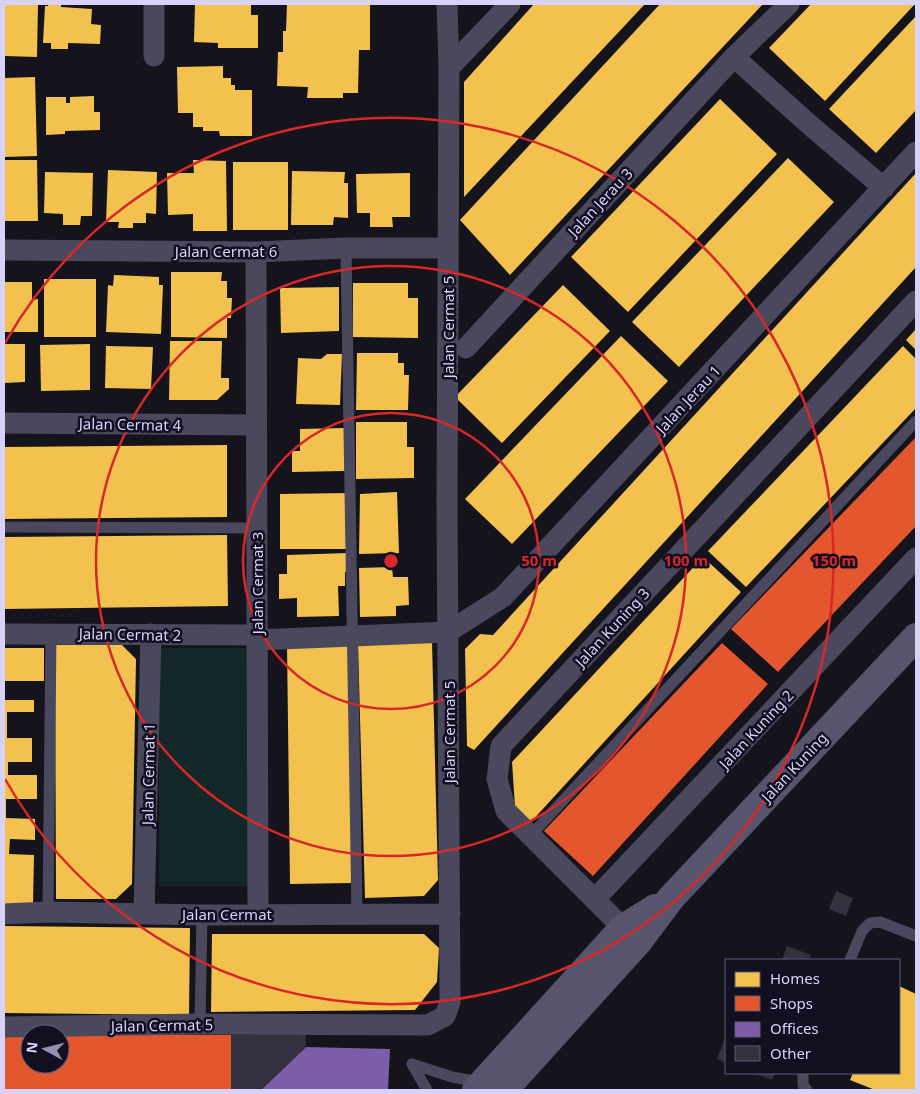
<svg xmlns="http://www.w3.org/2000/svg" width="920" height="1094" viewBox="0 0 920 1094" font-family="'Noto Sans',sans-serif">
  <style>
    .green { fill: #122728 }
    .homes { fill: #f2c14e }
    .shops { fill: #e4572e }
    .offices { fill: #7b5ea7 }
    .building { fill: #33313e }
    .lines { fill: none; stroke-linecap: round; stroke-linejoin: round }
    .lane { stroke: #4a485d; stroke-width: 11 }
    .street { stroke: #4a485d; stroke-width: 21 }
    .secondary { stroke: #57556e; stroke-width: 28 }
    .ring { fill: none; stroke: #d62828; stroke-width: 2.5 }
    .labels { text-anchor: middle; dominant-baseline: central; stroke-width: 5; stroke-linejoin: round; paint-order: stroke }
    .street-label { font-size: 15px; fill: #d8d2fb; stroke: #120f20 }
    .centre { fill: #d62828; stroke: #120f20; stroke-width: 2.5 }
    .ring-label { font-size: 15px; text-anchor: middle; font-weight: bold; fill: #d62828; stroke: #120f20; stroke-width: 5; stroke-linejoin: round; paint-order: stroke }
  </style>
  <rect width="100%" height="100%" fill="#15131c"/>
  <path class="green" d="M159 648H248L249 886H159Z"/>
  <path class="homes" d="M4 4H38L37 57 4 56Z
    M48 4H61V7L92 9 91 24 101 25 100 44 68 43V49H51V43H43L45 6H48Z
    M195 4H251V15H258V48H218V43L194 42Z
    M287 4H370V50H359L358 93H343V98H307L308 87 277 86 278 52H283V31H286Z
    M534 4H645L464 197V82Z
    M660 4H763L510 275 460 220Z
    M811 4H915L825 101 769 48Z
    M916 16V110L876 153 829 109Z
    M223 66V78H231V85H235V90H252V136H220L219 131H203V127H193V113H178L177 67Z
    M35 77 37 156 4 157V78Z
    M94 96V112H100V130L65 131V134L46 135V97H66V103H70V97Z
    M720 99 777 154 628 312 571 257Z
    M788 158 834 202 679 367 632 322Z
    M4 160H37L38 221H4Z
    M193 160 226 161 227 231H193V214L168 215 167 173H194Z
    M233 162H288V230H233Z
    M108 170 157 172 156 214 146 213V223H133V228H118L119 222H106Z
    M292 171 345 172 344 183H348V218L334 217 333 225H291Z
    M45 172 93 173 92 216H81L80 225H63V214L44 213Z
    M410 173V217H392L393 227H370V213H357L356 174Z
    M916 173V267L474 750 467 746 465 649 480 634 493 635Z
    M171 272H222L221 281H227V298H232L231 318H227V338L171 337Z
    M114 275 159 277V285H163L161 334 106 332 108 285 113 286Z
    M44 279H96V337H44Z
    M4 282H32V300L38 299V332H5Z
    M353 283H408V298H418V338L353 337Z
    M563 285 610 331 502 443 455 397Z
    M339 287V331L281 333 280 288Z
    M916 329V350L906 340Z
    M621 336 668 381 512 544 465 499Z
    M170 341H222L221 378H229V389L217 400H169Z
    M4 344H25V382L4 383Z
    M90 344V390L41 391 40 345Z
    M106 346 153 347 151 389 105 388Z
    M903 346 916 359V408L746 587 708 551Z
    M357 353H398V363H404V375H409L408 410H356Z
    M327 354H342L340 405 296 404 298 358 321 359Z
    M356 422H407V447H414V478L356 479Z
    M344 428 345 471 292 472V451H300V429Z
    M227 445V517L4 519V447Z
    M397 492 399 553 359 554 360 494Z
    M348 493V549H280V494Z
    M227 535 228 606 4 609V537Z
    M348 553V572H345V586H338L339 616 297 617V598L279 599V574H287V555Z
    M703 557 741 592 531 822 515 807 512 762Z
    M392 567 393 577H408L409 605 396 606V616L360 617 359 568Z
    M432 642 438 880 424 896 365 898 358 644Z
    M349 644 352 883 290 884 287 645Z
    M55 645H122L136 659 132 884 116 899H56Z
    M4 648H44V681H4Z
    M4 700H34V712H7V738H32V762H8V775H37V799H6V818L35 819V840L10 839 9 854 34 855 33 905 4 904Z
    M4 926 190 928 189 1015 4 1013Z
    M212 934H424L439 948 437 982 415 1010 211 1012Z
    M899 986 916 994V1090H875L850 1080 853 1073H899Z"/>
  <path class="shops" d="M916 437V526L778 672 731 629Z
    M722 643 768 684 593 876 544 831Z
    M60 1035H231V1090H4V1036H30V1064H60Z"/>
  <path class="offices" d="M306 1047 390 1049 388 1090H261Z"/>
  <path class="building" d="M836 891 853 898 846 916 829 909Z
    M787 946 811 955 809 960H782Z
    M231 1035H306V1047L261 1090H231Z
    M726 1036V1063L717 1059Z
    M753 1073H775L772 1080Z"/>
  <g class="lines">
    <path class="lane" d="M346 248 357 915
      M4 527 256 528
      M531 835 916 421
      M48 912 51 633
      M850 960 862 931 870 923 880 922 916 936
      M200 1024 202 915
      M412 1064 452 1077 480 1082
      M412 1064 427 1090
      M803 1073V1085L807 1090"/>
    <path class="street" d="M154 56V4
      M734 57 811 126 884 188
      M449 68 510 4
      M4 250 256 252 346 248H448
      M256 252 258 914
      M466 348 734 57 789 4
      M4 423 256 425
      M4 634 257 635
      M257 640 448 632 503 597 916 152
      M595 899 916 558
      M144 913 151 634
      M4 914 48 912 202 915 450 914
      M633 938 506 811 497 779 501 746 916 301
      M4 1027 200 1024 428 1025 445 1016 450 1002 447 503 449 68 447 4"/>
    <path class="secondary" d="M476 1090 623 928 655 908
      M504 1090 638 942 671 898 916 637"/>
  </g>
  <g class="ring">
    <circle cx="391" cy="561" r="148"/>
    <circle cx="391" cy="561" r="295"/>
    <path d="M5 343A443 443 0 1 1 5 779"/>
  </g>
  <g class="labels">
    <g class="street-label">
      <text transform="translate(600 202) rotate(-47)">Jalan Jerau 3</text>
      <text x="226" y="251">Jalan Cermat 6</text>
      <text transform="translate(448 327) rotate(-90)">Jalan Cermat 5</text>
      <text transform="translate(688 399) rotate(-47)">Jalan Jerau 1</text>
      <text transform="translate(130 424) rotate(1)">Jalan Cermat 4</text>
      <text transform="translate(257 583) rotate(-90)">Jalan Cermat 3</text>
      <text transform="translate(612 627) rotate(-47)">Jalan Kuning 3</text>
      <text transform="translate(130 634) rotate(1)">Jalan Cermat 2</text>
      <text transform="translate(756 729) rotate(-47)">Jalan Kuning 2</text>
      <text transform="translate(449 732) rotate(-90)">Jalan Cermat 5</text>
      <text transform="translate(794 767) rotate(-47)">Jalan Kuning</text>
      <text transform="translate(148 774) rotate(-89)">Jalan Cermat 1</text>
      <text x="227" y="914">Jalan Cermat</text>
      <text transform="translate(162 1025) rotate(-1)">Jalan Cermat 5</text>
    </g>
  </g>
  <circle cx="391" cy="561" r="8" class="centre"/>
  <g class="ring-label">
    <text x="539" y="566">50 m</text>
    <text x="686" y="566">100 m</text>
    <text x="834" y="566">150 m</text>
  </g>
  <rect width="920" height="1094" fill="none" stroke="#d8d2fb" stroke-width="10"/>
  <rect x="725" y="959" width="175" height="115" fill="#120f20" stroke="#615d78"/>
  <rect x="735" y="972" width="25" height="15" fill="#f2c14e" stroke="#615d78"/>
  <text x="770" y="984" font-size="15" fill="#d8d2fb">Homes</text>
  <rect x="735" y="996" width="25" height="15" fill="#e4572e" stroke="#615d78"/>
  <text x="770" y="1009" font-size="15" fill="#d8d2fb">Shops</text>
  <rect x="735" y="1022" width="25" height="15" fill="#7b5ea7" stroke="#615d78"/>
  <text x="770" y="1034" font-size="15" fill="#d8d2fb">Offices</text>
  <rect x="735" y="1046" width="25" height="15" fill="#33313e" stroke="#615d78"/>
  <text x="770" y="1059" font-size="15" fill="#d8d2fb">Other</text>
  <g transform="translate(45 1049) rotate(277)"><circle r="24" fill="#120f20" stroke="#615d78"/>
  <path d="M0-4L9 19L0 12L-9 19Z" fill="#948fad"/>
  <text y="-8" font-size="14" font-weight="bold" text-anchor="middle" fill="#d8d2fb">N</text>
  </g>
</svg>
